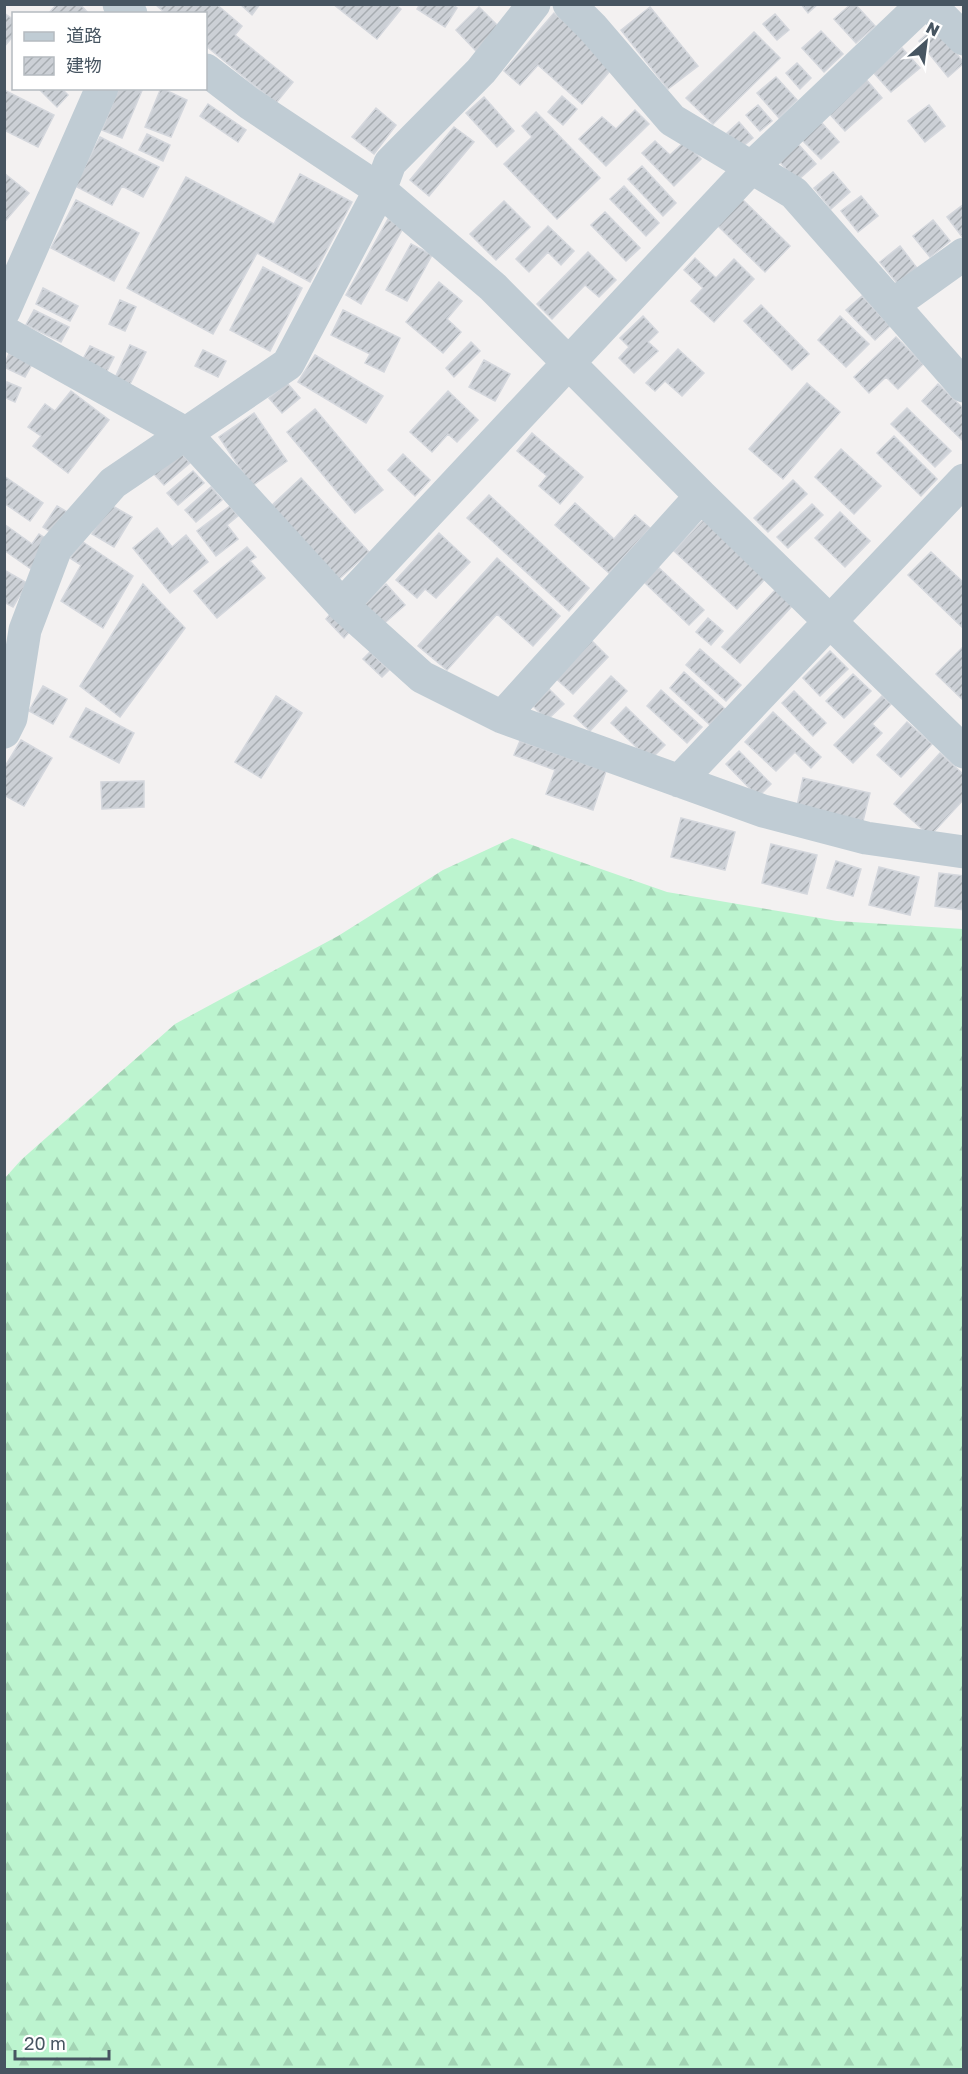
<svg xmlns="http://www.w3.org/2000/svg" width="968" height="2074" viewBox="0 0 968 2074" font-family="'Golos Text','Noto Sans JP',sans-serif">
  <style>
    .forest { fill: url(#forest-firs) }
    .building { fill: url(#building-hatch); stroke: #d4d7dd; stroke-width: 1.5 }
    .lines { fill: none; stroke-linecap: round; stroke-linejoin: round }
    .minor { stroke: #c0ccd4; stroke-width: 33 }
  </style>
  <defs>
    <pattern id="forest-firs" width="22" height="20" patternUnits="userSpaceOnUse" patternTransform="scale(1.5)"><rect width="22" height="20" fill="#bcf4cf"/><path d="M5 1l3.5 6h-7zM16 11l3.5 6h-7z" fill="#a3d3b4"/></pattern>
    <pattern id="building-hatch" width="6" height="6" patternUnits="userSpaceOnUse" patternTransform="scale(1.5)"><rect width="6" height="6" fill="#ccd0d6"/><path d="M-1 1l2-2M0 6l6-6M5 7l2-2" fill="none" stroke="#a7acb1"/></pattern>
  </defs>
  <rect width="100%" height="100%" fill="#f3f1f1"/>
  <path class="forest" d="M512 838 667 892 837 921 963 929V2069H5V1178L21 1160 175 1024 338 936 443 870Z"/>
  <path class="building" d="M57 4H80L89 14H48Z
    M155 4H216L242 26 235 35 293 82 276 103 206 46V14H166Z
    M240 4H260L252 15Z
    M333 4H395L401 9 377 39Z
    M420 4H452L457 8 445 27 417 9Z
    M801 4H818L808 13Z
    M851 4H855L875 26 856 43 834 19Z
    M479 7 500 28 476 51 456 30Z
    M650 7 698 66 668 89 621 30Z
    M4 13 14 20V35L4 47Z
    M554 13 615 65 582 104 538 65 520 85 504 71Z
    M775 14 789 30 777 40 763 24Z
    M935 27 964 63 948 77 919 41Z
    M821 31 843 54 824 72 802 48Z
    M754 32 780 58 713 124 686 98Z
    M902 48 920 68 891 92 873 72Z
    M797 63 811 78 800 89 786 73Z
    M776 77 797 100 779 118 757 93Z
    M865 78 882 98 845 131 827 111Z
    M42 88H61L68 95 57 107 40 90Z
    M119 88H143L122 138 102 130Z
    M161 88 187 100 171 137 145 127Z
    M4 90 54 115 38 147 4 130Z
    M562 96 577 109 563 125 548 112Z
    M484 97 514 131 497 147 466 113Z
    M208 104 246 130 238 142 200 116Z
    M758 105 772 121 760 131 746 115Z
    M929 105 945 126 925 142 908 121Z
    M376 108 396 125 374 154 352 137Z
    M635 110 649 124 606 166 579 139 602 117 616 129Z
    M536 112 600 178 557 219 504 164 532 137 522 126Z
    M739 122 753 138 741 148 727 133Z
    M821 122 839 142 821 159 802 140Z
    M454 127 474 142 429 196 410 180Z
    M147 134 170 145 163 161 139 150Z
    M100 137 159 167 143 197 122 186 112 205 75 186Z
    M655 141 670 155 684 142 701 159 674 186 642 153Z
    M798 144 816 164 797 181 779 161Z
    M642 166 676 203 663 216 628 179Z
    M833 172 850 192 831 209 814 188Z
    M4 173 29 193 6 220 4 219Z
    M300 174 352 202 310 282 257 253 213 334 127 288 186 177 274 224Z
    M624 186 659 223 646 236 610 199Z
    M861 196 878 216 858 232 841 211Z
    M742 199 790 246 765 272 717 225Z
    M76 200 139 233 114 281 51 248Z
    M504 201 530 227 496 260 470 234Z
    M964 204V238H963L947 217Z
    M605 212 640 248 626 261 591 225Z
    M388 219 403 228 361 304 346 295Z
    M933 220 950 241 930 257 913 236Z
    M548 226 574 251 561 265 548 252 529 272 516 259Z
    M411 244 432 255 407 301 386 290Z
    M900 246 917 268 897 283 880 262Z
    M588 252 616 280 599 297 585 285 552 319 537 304Z
    M695 258 716 278 734 259 754 279 714 322 691 301 703 288 684 270Z
    M263 267 302 288 270 351 230 330Z
    M439 282 462 301 447 319 461 332 443 353 406 322Z
    M43 288 78 306 70 321 36 304Z
    M862 296 890 326 875 340 846 310Z
    M120 300 136 307 125 331 109 324Z
    M761 305 809 354 792 370 744 321Z
    M34 310 69 327 61 342 26 325Z
    M343 310 400 338 384 372 365 363 370 354 331 335Z
    M643 316 658 332 648 342 658 351 634 373 619 358 629 347 620 338Z
    M840 316 869 344 846 367 818 340Z
    M896 337 923 364 898 389 886 377 869 393 854 377Z
    M471 342 480 351 454 377 446 368Z
    M130 345 146 352 129 386 114 380Z
    M90 346 114 357 106 373 82 361Z
    M678 349 704 373 682 396 665 381 655 391 646 383Z
    M203 350 226 361 218 377 195 366Z
    M9 353 32 364 25 377 4 367Z
    M315 355 383 396 366 423 298 382Z
    M484 360 510 374 495 401 469 387Z
    M7 382 21 388 15 402 4 397Z
    M287 383 300 398 282 413 269 398Z
    M807 383 840 412 783 479 749 449Z
    M938 384 964 409V442L922 401Z
    M71 391 109 420 68 473 33 446 41 436 28 427 45 404 55 411Z
    M448 391 478 420 457 442 448 434 432 452 410 432Z
    M907 408 951 451 935 467 891 424Z
    M315 409 383 490 355 513 287 432Z
    M254 413 287 461 252 486 219 437Z
    M532 433 583 477 560 504 539 486 547 476 517 451Z
    M894 436 937 479 921 496 877 453Z
    M841 449 881 486 854 514 815 477Z
    M179 451 190 463 164 485 153 473Z
    M403 454 430 480 415 496 388 470Z
    M193 471 204 483 178 505 167 493Z
    M4 476 43 503 30 521 4 503Z
    M301 478 369 552 339 579 271 506Z
    M793 480 807 494 768 532 754 518Z
    M211 487 222 500 196 522 185 510Z
    M489 495 589 588 569 611 467 518Z
    M575 503 614 539 635 515 650 528 609 573 555 525Z
    M109 504 132 517 114 547 92 534Z
    M812 504 823 515 788 548 777 537Z
    M57 506 69 513 55 535 43 527Z
    M230 506 238 516 227 525 238 539 216 556 197 531Z
    M840 512 870 541 845 567 815 538Z
    M704 519 766 578 737 609 674 551Z
    M4 524 32 544 39 534 51 542 31 569 4 550Z
    M157 528 172 547 186 535 208 562 170 593 133 548Z
    M439 533 470 562 436 598 425 589 417 598 396 580Z
    M83 542 133 576 103 628 61 601 81 565 70 558Z
    M247 547 256 557 250 561 265 578 217 618 194 591Z
    M931 552 964 583 962 627 908 575Z
    M497 558 560 616 533 646 497 614 447 670 418 646Z
    M658 567 704 610 689 625 644 582Z
    M4 570 27 583 13 607 4 602Z
    M143 584 185 628 120 717 80 686Z
    M386 584 405 605 380 627 362 607Z
    M776 589 793 605 740 663 722 647Z
    M332 612 351 630 344 638 326 619Z
    M708 618 723 631 711 645 696 632Z
    M588 637 608 657 573 694 552 675Z
    M962 648 964 650V701L936 674Z
    M700 649 741 685 726 701 686 665Z
    M830 651 848 669 820 696 803 678Z
    M370 652 389 670 382 677 363 659Z
    M684 672 725 709 710 725 670 688Z
    M853 674 871 691 844 718 826 701Z
    M611 676 627 691 590 731 574 716Z
    M43 686 67 699 53 724 29 711Z
    M549 689 564 704 547 720 533 706Z
    M661 690 702 727 687 743 647 706Z
    M794 691 826 723 813 736 782 703Z
    M276 696 302 713 261 778 235 762Z
    M882 696 891 704 872 724 882 733 853 763 834 745Z
    M626 707 665 745 650 760 611 723Z
    M86 708 134 733 119 763 70 737Z
    M773 712 821 757 811 768 795 752 776 771 745 742Z
    M907 722 932 744 901 777 877 755Z
    M21 740 52 758 24 806 4 795V768Z
    M520 741 606 771 593 810 546 794 555 770 514 755Z
    M739 751 771 784 758 797 726 764Z
    M940 753 964 775V799L930 836 894 804Z
    M803 778 870 793 863 821 797 806Z
    M144 781V807L102 809 101 782Z
    M681 818 735 832 725 870 671 857Z
    M771 844 817 855 807 894 762 883Z
    M836 861 861 869 853 896 827 888Z
    M879 867 919 877 910 915 869 905Z
    M939 873 964 876V910L935 906Z"/>
  <g class="lines">
    <path class="minor" d="M119 4 131 14
      M569 4 593 28 672 120 794 193 964 386
      M929 4 964 39
      M206 70 249 103 380 190 493 287 701 496 964 752
      M894 304 964 254
      M4 311 102 88
      M4 332 185 433 342 605 422 677 502 717 763 811 866 838 964 852
      M342 605 751 168 923 4
      M502 717 701 496
      M4 732 11 718 25 630 56 548 113 483 288 364 380 190 390 163 481 71 534 4
      M679 781 964 480"/>
  </g>
  <rect width="968" height="2074" fill="none" stroke="#475561" stroke-width="12"/>
  <rect x="12" y="12" width="195" height="78" fill="#ffffff" stroke="#b5bbc0" stroke-width="1.5"/>
  <rect x="24" y="32" width="30" height="9" fill="#c0ccd4" stroke="#b5bbc0" stroke-width="1.5"/>
  <text x="66" y="42" font-size="18" fill="#475561">道路</text>
  <rect x="24" y="57" width="30" height="18" fill="url(#building-hatch)" stroke="#b5bbc0" stroke-width="1.5"/>
  <text x="66" y="72" font-size="18" fill="#475561">建物</text>
  <g transform="translate(926 42) rotate(28)" stroke="#ffffff" stroke-width="4.5" paint-order="stroke">
  <path d="M0-4.5L10 22L0 15L-10 22Z" fill="#475561"/>
  <text y="-9" font-size="16" font-weight="bold" text-anchor="middle" fill="#475561">N</text>
  </g>
  <path d="M15 2050v9h94v-9" fill="none" stroke="#475561" stroke-width="3"/>
  <text x="24" y="2050" font-size="18" fill="#475561" stroke="#ffffff" stroke-width="4.5" paint-order="stroke">20 m</text>
</svg>
